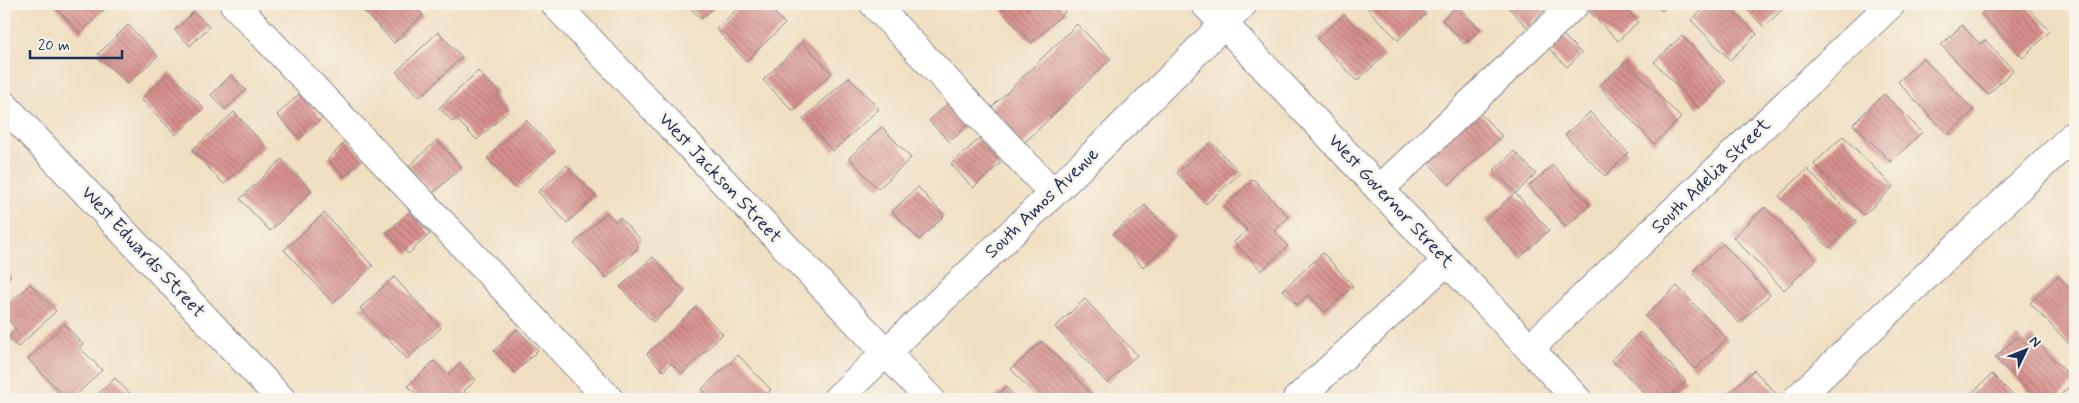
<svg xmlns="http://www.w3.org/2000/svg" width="2079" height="403" viewBox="0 0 2079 403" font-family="Mynerve,sans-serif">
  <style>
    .building { fill: url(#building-back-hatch) }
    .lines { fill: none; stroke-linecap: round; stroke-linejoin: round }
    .minor-casing { stroke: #868790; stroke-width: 30 }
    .minor { stroke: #fff; stroke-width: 28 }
    .labels { text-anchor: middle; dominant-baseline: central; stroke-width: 5; stroke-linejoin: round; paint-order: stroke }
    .street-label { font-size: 19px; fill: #1b2f5e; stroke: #f7f3e8 }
  </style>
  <defs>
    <pattern id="building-back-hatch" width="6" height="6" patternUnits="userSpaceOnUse" patternTransform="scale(1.25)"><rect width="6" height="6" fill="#d8908b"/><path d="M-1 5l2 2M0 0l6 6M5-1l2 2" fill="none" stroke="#ae7675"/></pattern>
  </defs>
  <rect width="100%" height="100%" fill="#f7f3e8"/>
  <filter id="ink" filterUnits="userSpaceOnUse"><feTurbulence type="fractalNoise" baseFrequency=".02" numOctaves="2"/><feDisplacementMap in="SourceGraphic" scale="10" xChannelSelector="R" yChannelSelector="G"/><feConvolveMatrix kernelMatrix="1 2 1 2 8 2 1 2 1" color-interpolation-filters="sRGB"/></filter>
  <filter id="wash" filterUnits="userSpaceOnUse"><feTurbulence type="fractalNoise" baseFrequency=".0096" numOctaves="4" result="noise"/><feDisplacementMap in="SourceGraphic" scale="20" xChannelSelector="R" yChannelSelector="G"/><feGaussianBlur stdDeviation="1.12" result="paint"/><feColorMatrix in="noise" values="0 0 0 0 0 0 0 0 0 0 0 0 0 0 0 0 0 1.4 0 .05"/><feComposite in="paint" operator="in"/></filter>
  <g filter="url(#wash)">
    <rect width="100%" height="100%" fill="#f0dfc1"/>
    <g id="blocks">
      <path class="building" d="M52 4H110L80 33Z
        M374 4H412L423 15 394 43 365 12Z
        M687 4H718L701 19Z
        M743 4H766L785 24 746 61 716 29Z
        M1008 4H1058L1065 12 1032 43 1001 10Z
        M1363 4H1416L1426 14 1398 40Z
        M1505 4H1551L1527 27Z
        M1590 4H1621L1638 22 1618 41 1586 8Z
        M1655 4H1670L1662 11Z
        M1709 4H1727L1757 34 1730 60 1691 20Z
        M1741 4H1788L1764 27Z
        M1991 4H2024L2050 31 2023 58 1981 14Z
        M1457 6 1480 29 1464 44 1442 20Z
        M194 11 209 27 190 46 175 30Z
        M1344 14 1384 56 1357 81 1317 39Z
        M1077 24 1111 59 1021 146 988 111Z
        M128 25 158 56 127 84 98 54Z
        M1962 25 1980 44 1985 40 2013 70 1988 95 1941 45Z
        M1559 31 1581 53 1567 67 1545 44Z
        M438 32 462 57 420 97 396 72Z
        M1682 36 1726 81 1698 108 1654 62Z
        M802 42 832 73 793 111 763 80Z
        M1923 58 1974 110 1948 135 1898 82Z
        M1626 61 1681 118 1654 144 1599 86Z
        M478 71 499 93 496 96 509 110 477 140 456 119 453 122 439 108Z
        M169 72 204 108 176 135 141 99Z
        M231 75 246 90 225 110 211 95Z
        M849 77 879 109 833 151 803 119Z
        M299 94 322 118 300 139 277 115Z
        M1884 94 1922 132 1891 162 1853 124Z
        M952 99 972 121 950 142 929 121Z
        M1475 108 1502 136 1449 185 1423 157Z
        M234 112 265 146 224 184 192 150Z
        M1590 112 1628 153 1605 176 1565 135Z
        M526 120 555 151 516 188 487 158Z
        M882 127 911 158 878 189 849 158Z
        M1843 136 1893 187 1864 215 1814 164Z
        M979 139 1001 163 973 188 951 164Z
        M347 140 364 158 344 177 328 159Z
        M437 140 462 167 433 193 409 166Z
        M1211 142 1240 173 1206 204 1177 173Z
        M1514 151 1536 174 1516 193 1494 170Z
        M282 159 312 191 270 231 240 199Z
        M567 165 596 196 567 223 538 192Z
        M1553 165 1590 205 1566 227 1529 186Z
        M1807 169 1857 222 1829 248 1779 196Z
        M1253 179 1289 217 1274 231 1288 246 1262 271 1234 242 1247 230 1224 207Z
        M918 187 944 216 919 240 892 211Z
        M1515 193 1549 230 1520 258 1485 221Z
        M1145 205 1175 237 1143 267 1113 234Z
        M1765 207 1816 260 1784 290 1733 237Z
        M410 211 430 234 408 254 387 232Z
        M607 212 616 222 620 218 641 240 636 244 639 247 607 278 574 244Z
        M324 213 373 266 333 303 284 250Z
        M1723 244 1770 295 1739 323 1692 272Z
        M1323 253 1353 286 1325 312 1308 295 1297 305 1283 290Z
        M653 257 685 292 653 322 620 287Z
        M4 260 9 265 5 269 11 276 4 283Z
        M2058 276 2075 293V350L2030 303Z
        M394 277 441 328 407 359 360 308Z
        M30 284 56 311 18 347 8 337 16 329 4 315V309Z
        M1677 286 1727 339 1695 369 1645 316Z
        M1085 299 1137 355 1107 383 1055 327Z
        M696 307 723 334 682 374 671 363 663 371 647 354Z
        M64 324 83 344 79 347 102 370 72 399H67L28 359Z
        M517 329 538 350 515 373 494 351Z
        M1640 332 1686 381 1667 399H1650L1612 360Z
        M2017 336 2024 343 2031 336 2075 381 2056 399H2036L1995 358Z
        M1042 341 1096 399H1038L1011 369Z
        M738 355 771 390 761 399H711L702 389Z
        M434 361 448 375 460 363 476 380 464 391 468 396 465 399H421L408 386Z
        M1754 370 1779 397 1777 399H1726L1724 397Z
        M1992 374 2017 399H1968L1967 398Z
        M115 378 135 399H93Z
        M1006 387 1017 399H993Z"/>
    </g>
  </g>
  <g filter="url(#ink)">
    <use href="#blocks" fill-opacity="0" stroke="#868790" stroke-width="1"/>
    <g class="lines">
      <g class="minor-casing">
        <path id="minor" d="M234 4 609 399
          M555 4 930 399
          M874 4 1053 193
          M1205 4 1577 399
          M4 105 281 399
          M1380 189 1575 4
          M1530 348 1891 4
          M837 399C974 269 1112 140 1243 4
          M1297 399 1447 261
          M1797 399 2075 134"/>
      </g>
      <use href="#minor" class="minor"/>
    </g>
  </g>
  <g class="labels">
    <g class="street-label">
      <text transform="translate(1711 176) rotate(-44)">South Adelia Street</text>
      <text transform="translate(720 178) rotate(47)">West Jackson Street</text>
      <text transform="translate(1391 201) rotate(47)">West Governor Street</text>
      <text transform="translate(1042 203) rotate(-44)">South Amos Avenue</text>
      <text transform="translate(143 252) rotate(47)">West Edwards Street</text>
    </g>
  </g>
  <rect width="2079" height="403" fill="none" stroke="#f7f3e8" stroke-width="20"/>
  <g transform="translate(2026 350) rotate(47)" stroke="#f7f3e8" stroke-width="4" paint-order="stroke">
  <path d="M0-4L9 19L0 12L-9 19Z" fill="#1b2f5e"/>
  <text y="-8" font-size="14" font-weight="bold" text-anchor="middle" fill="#1b2f5e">N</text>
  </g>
  <path d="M30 50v8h92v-8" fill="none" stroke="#1b2f5e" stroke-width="2.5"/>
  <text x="38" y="50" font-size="15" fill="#1b2f5e" stroke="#f7f3e8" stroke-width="4" paint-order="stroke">20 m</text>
</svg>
